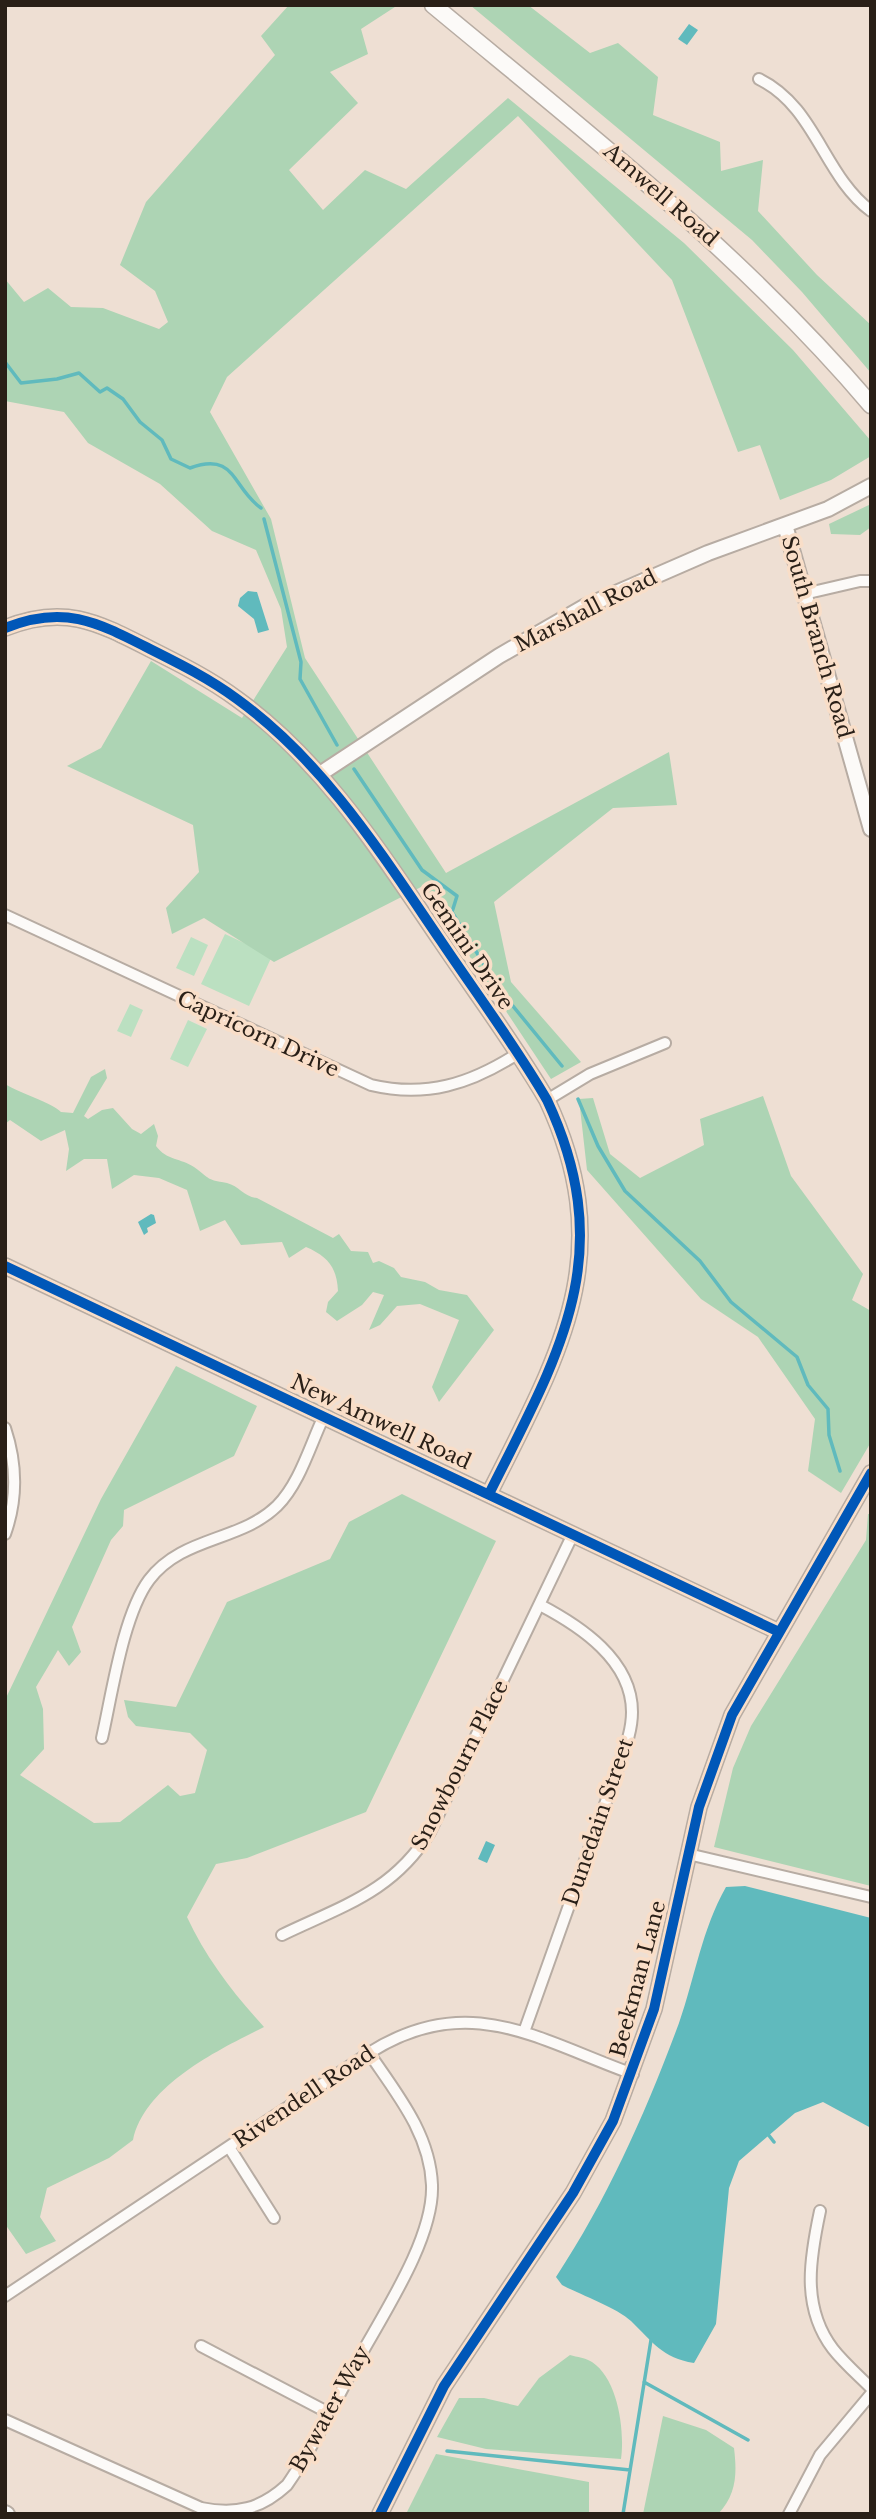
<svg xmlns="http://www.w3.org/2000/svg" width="876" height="2519" viewBox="0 0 876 2519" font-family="'Libre Baskerville',serif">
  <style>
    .green { fill: #bbe0c1 }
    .forest { fill: #add4b4 }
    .water { fill: #60babd }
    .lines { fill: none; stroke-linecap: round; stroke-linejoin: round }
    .stream { stroke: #60babd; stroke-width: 3.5 }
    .minor-casing { stroke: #b7aca3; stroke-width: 14 }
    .tertiary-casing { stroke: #b7aca3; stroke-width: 18 }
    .secondary-casing { stroke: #b7aca3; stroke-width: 19 }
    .minor { stroke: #fcfaf8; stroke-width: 10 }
    .tertiary { stroke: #fcfaf8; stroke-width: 14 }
    .secondary { stroke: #fcfaf8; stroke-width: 16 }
    .cycleway-casing { stroke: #f9dec8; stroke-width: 15 }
    .cycleway { stroke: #0057b8; stroke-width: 10 }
    .labels { text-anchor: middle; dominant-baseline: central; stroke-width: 7; stroke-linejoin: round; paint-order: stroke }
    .street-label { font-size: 21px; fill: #291f17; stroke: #f9dec8 }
  </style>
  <rect width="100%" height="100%" fill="#eedfd3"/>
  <path class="green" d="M225 934 272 956 249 1006 201 984Z
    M191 937 208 945 194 976 176 968Z
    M130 1004 143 1010 131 1037 117 1031Z
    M188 1020 207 1029 188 1067 170 1059Z"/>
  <path class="forest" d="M289 5H398L361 29 368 54 330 72 358 103 289 170 323 210 365 170 406 189 508 98 684 243 793 350 871 441V456L831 480 780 500 760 445 738 452 672 280 518 116 227 377 210 412 271 519 305 658 446 873 669 752 677 805 613 808 494 902 511 982 581 1062 551 1079 423 886 274 962 204 918 172 934 166 908 199 872 193 825 67 766 101 748 151 661 242 718 287 647 281 609 256 550 212 531 160 484 88 443 64 412 5 401V279L24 302 48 288 71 307 103 308 159 329 168 322 155 291 120 265 146 202 275 55 261 36Z
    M470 5H528L590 53 618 43 658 77 653 115 720 142 721 171 763 160 758 211 817 275 871 325V373L802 292 752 240Z
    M871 504V527L860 535 831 534 829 524Z
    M105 1069 107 1078 84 1116 88 1119 102 1110 113 1108 132 1129 141 1134 154 1124 158 1136 156 1146C167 1161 181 1158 194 1167 212 1180 205 1179 227 1183 239 1186 244 1197 257 1198L333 1238 339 1234 351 1251 368 1252 373 1263 379 1261 394 1268 401 1277 425 1282 439 1290 467 1295 494 1330 439 1402 432 1387 459 1320 420 1304 397 1306 380 1325 369 1330 384 1295 373 1292 362 1305 337 1321 326 1312 328 1302 338 1291C337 1267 327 1256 306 1247L289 1258 282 1242 241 1245 225 1220 200 1231 187 1190 159 1178 134 1175 112 1189 107 1159H84L66 1171 69 1149 65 1130 41 1141 10 1120 5 1124V1084C20 1093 52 1103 61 1112L73 1113 91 1077Z
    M763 1096 791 1176 863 1274 852 1300 871 1311V1442L841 1493 808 1471 815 1419 758 1337 701 1299 587 1170 579 1099 593 1098 610 1154 640 1178 704 1145 700 1119Z
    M176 1366 257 1406 234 1456 124 1510 123 1526 111 1540 72 1627 81 1652 69 1666 58 1650 36 1687 43 1709 44 1749 20 1775 94 1823 120 1822 168 1785 180 1796 195 1793 207 1750 190 1733 136 1726 128 1717 124 1700 176 1707 227 1602 330 1559 349 1522 402 1494 496 1541 366 1812 247 1858 216 1864 187 1917C206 1958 233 1993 264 2027 218 2050 145 2085 133 2140L109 2158 47 2188 40 2217 56 2241 26 2254 5 2224V1700L101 1499Z
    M868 1514H871V1886L714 1847 733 1768 751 1726 866 1540Z
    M570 2355C577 2357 586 2358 592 2362 618 2379 625 2430 621 2459L486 2449 437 2437 459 2398H484L518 2406 539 2378Z
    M663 2416 706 2430 734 2448C737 2473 737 2494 718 2514H643Z
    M436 2454 589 2482V2514H406Z"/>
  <path class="water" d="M689 24 698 30 687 45 678 39Z
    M248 591 257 592 269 630 258 633 254 619 238 606 240 598Z
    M151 1214 154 1215 156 1223 147 1228 148 1232 144 1235 138 1222Z
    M486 1841 495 1845 487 1863 478 1859Z
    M745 1886 871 1918V2128L823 2102 795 2113 739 2161 729 2188 716 2324 694 2363C662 2358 653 2342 631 2321 617 2308 581 2295 562 2285L556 2277C608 2198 646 2112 679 2023 695 1977 702 1929 726 1887Z"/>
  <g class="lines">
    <path class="stream" d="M5 362 21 383 57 379 79 373 100 392 107 388 123 399 140 422 162 440 171 459 190 468C236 451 232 488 261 508
      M264 519 301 662 300 679 337 745
      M354 769 422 870 457 896 452 912 499 989 562 1066
      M578 1099 598 1146 625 1191 700 1261 731 1302 797 1357 808 1385 828 1409 829 1435 840 1471
      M767 2133 774 2142
      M644 2382 748 2440
      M447 2451 630 2470
      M623 2514 651 2340"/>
    <g class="minor-casing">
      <path id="minor" d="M759 79C816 107 823 175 871 211
        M804 594 860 581H871
        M5 915 371 1085C426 1098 470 1084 517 1054
        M547 1100 590 1074 665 1043
        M5 1428C17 1464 18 1498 5 1534
        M102 1738C112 1694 123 1615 149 1580 182 1536 240 1542 277 1506 300 1483 310 1445 324 1416
        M688 1854 871 1897
        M282 1935C342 1906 393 1892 430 1832L573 1534
        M524 2032 619 1765C625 1748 632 1731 632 1712 632 1660 580 1626 540 1605
        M229 2147 274 2218
        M820 2211C810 2258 801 2307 833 2349 844 2363 858 2375 871 2388
        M5 2296 369 2053C468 1990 536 2039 633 2074
        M201 2346 329 2413
        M5 2420 201 2508C236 2515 261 2509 287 2485 312 2449 332 2408 353 2369 379 2320 434 2241 432 2185 430 2134 397 2094 369 2053
        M789 2514 820 2455 871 2394"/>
    </g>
    <g class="tertiary-casing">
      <path id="tertiary" d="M785 525 871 829
        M5 628C64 604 97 622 150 649 180 664 210 679 237 699 324 762 381 853 441 941 476 993 515 1045 547 1100 620 1256 559 1354 489 1494
        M320 774 499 656 584 607 708 553 828 509 871 486
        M5 1266 777 1631
        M5 2513 7 2514
        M380 2514 444 2386 573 2193 613 2121 654 2009 699 1807 732 1715 871 1473"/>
    </g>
    <g class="secondary-casing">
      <path id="secondary" d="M433 5C586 132 742 253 871 405"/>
    </g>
    <use href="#minor" class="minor"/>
    <use href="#tertiary" class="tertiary"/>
    <use href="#secondary" class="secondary"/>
    <g class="cycleway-casing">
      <path id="cycleway" d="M5 628C64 604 97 622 150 649 180 664 210 679 237 699 324 762 381 853 441 941 476 993 515 1045 547 1100 620 1256 559 1354 489 1494
        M5 1266 777 1631
        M380 2514 444 2386 573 2193 613 2121 654 2009 699 1807 732 1715 871 1473"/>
    </g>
    <use href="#cycleway" class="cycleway"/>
  </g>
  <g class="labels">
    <g class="street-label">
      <text transform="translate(661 195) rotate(41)">Amwell Road</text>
      <text transform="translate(586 611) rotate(-27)">Marshall Road</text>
      <text transform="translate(817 637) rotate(74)">South Branch Road</text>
      <text transform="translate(467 946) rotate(56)">Gemini Drive</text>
      <text transform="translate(258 1034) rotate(25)">Capricorn Drive</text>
      <text transform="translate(381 1422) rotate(25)">New Amwell Road</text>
      <text transform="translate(460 1765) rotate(-63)">Snowbourn Place</text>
      <text transform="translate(598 1822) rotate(-71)">Dunedain Street</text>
      <text transform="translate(638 1979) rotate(-75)">Beekman Lane</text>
      <text transform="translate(304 2097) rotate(-34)">Rivendell Road</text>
      <text transform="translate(330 2409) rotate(-61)">Bywater Way</text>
    </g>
  </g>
  <rect width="876" height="2519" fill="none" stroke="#291f17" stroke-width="14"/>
</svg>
